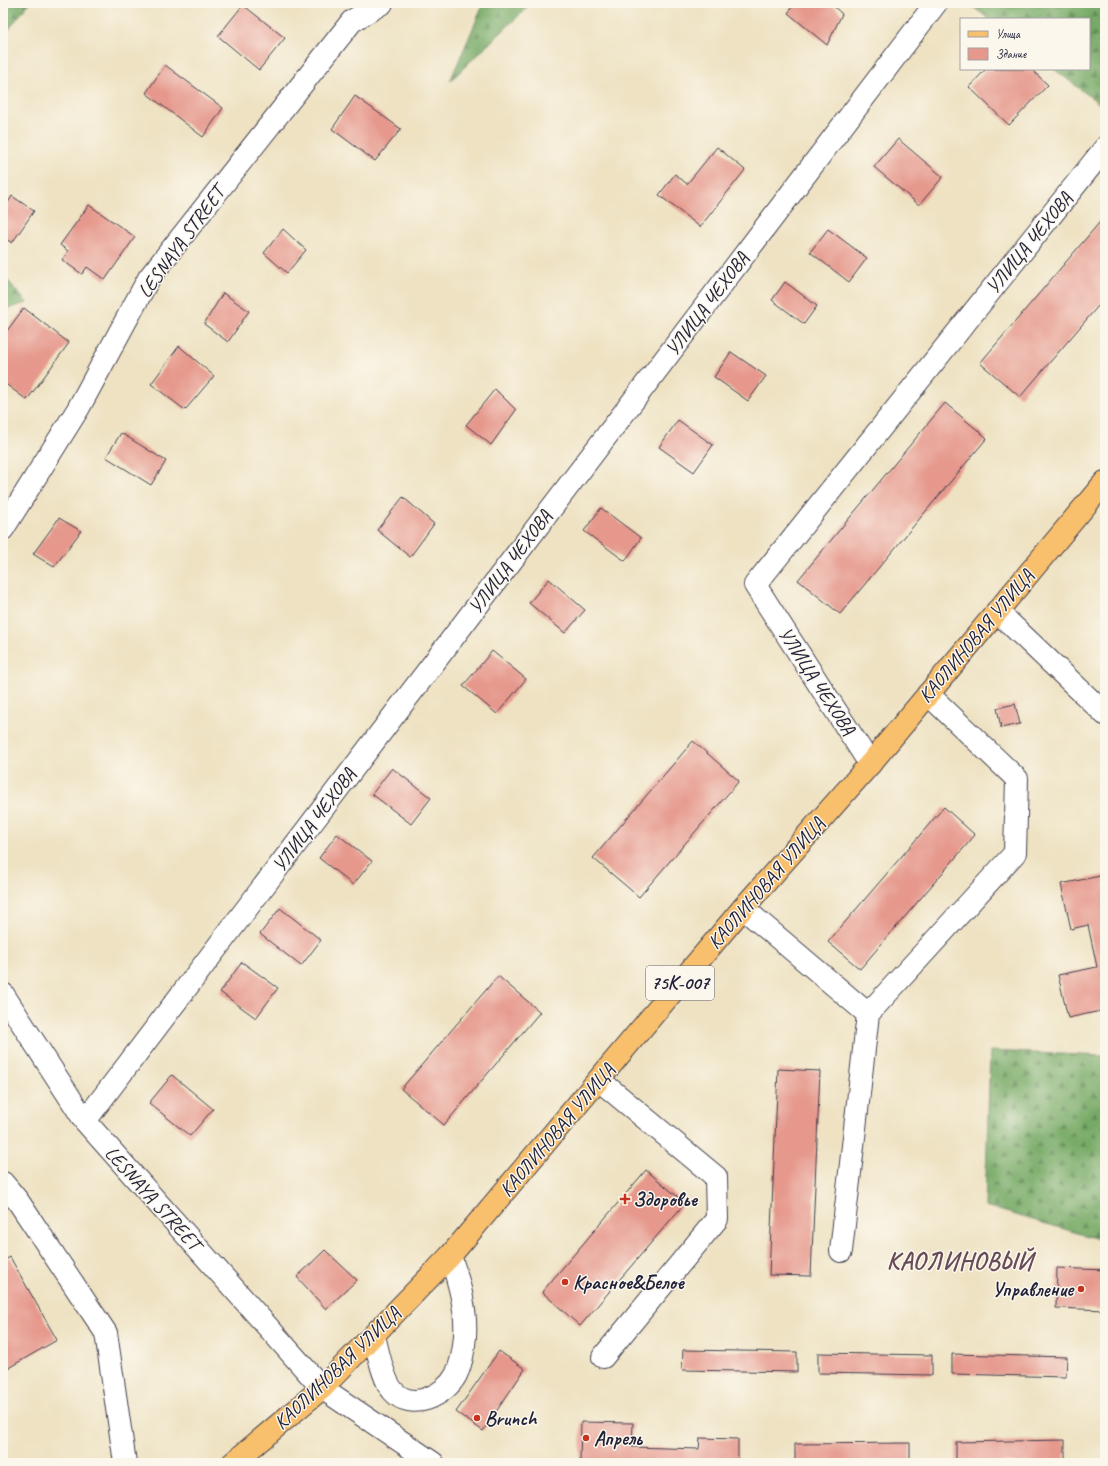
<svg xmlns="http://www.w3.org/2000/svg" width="1108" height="1466" viewBox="0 0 1108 1466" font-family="Caveat,sans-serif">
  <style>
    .forest { fill: url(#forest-firs); stroke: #4c6650 }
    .building { fill: #e6988c }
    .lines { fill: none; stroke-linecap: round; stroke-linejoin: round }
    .minor-casing { stroke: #413f4f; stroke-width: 24 }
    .major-casing { stroke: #413f4f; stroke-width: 24 }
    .minor { stroke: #fff; stroke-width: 22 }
    .major { stroke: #f8bf6c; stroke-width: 22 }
    .poi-dot { fill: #c8321e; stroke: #fbf7ec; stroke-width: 1.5 }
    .labels { text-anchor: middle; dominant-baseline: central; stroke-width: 3; stroke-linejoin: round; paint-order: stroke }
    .shield { fill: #fbf7ec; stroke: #636270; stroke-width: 1 }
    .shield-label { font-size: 19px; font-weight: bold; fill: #22223b }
    .street-label { font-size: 20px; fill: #22223b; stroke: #fbf7ec }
    .poi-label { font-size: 20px; font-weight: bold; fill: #22223b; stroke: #fbf7ec; text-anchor: start }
    .district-label { font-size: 24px; font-weight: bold; letter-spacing: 1px; fill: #674b57; stroke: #fbf7ec }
  </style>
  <defs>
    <pattern id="forest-firs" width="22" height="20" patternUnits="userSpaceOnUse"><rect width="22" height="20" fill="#7a6"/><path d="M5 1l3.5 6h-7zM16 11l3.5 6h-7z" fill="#618a55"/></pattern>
  </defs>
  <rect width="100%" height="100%" fill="#fbf7ec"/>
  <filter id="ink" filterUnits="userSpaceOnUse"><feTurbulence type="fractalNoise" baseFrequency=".025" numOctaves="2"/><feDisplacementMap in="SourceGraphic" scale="8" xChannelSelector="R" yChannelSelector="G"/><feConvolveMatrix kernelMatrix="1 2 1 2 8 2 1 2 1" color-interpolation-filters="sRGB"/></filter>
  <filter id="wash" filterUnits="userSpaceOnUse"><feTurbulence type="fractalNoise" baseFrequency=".012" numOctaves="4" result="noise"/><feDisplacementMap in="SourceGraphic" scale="16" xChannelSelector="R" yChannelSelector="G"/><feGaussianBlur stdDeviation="0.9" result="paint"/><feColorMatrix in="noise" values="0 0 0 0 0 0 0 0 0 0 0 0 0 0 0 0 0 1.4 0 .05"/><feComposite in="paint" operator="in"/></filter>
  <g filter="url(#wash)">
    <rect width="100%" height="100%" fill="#eee2c2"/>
    <path class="forest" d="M3 3H29L3 37Z
      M484 3H532L450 81Z
      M968 3H1105V108L1054 69H1089V19H989Z
      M3 275 27 303 3 310Z
      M990 1051 1105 1056V1241L985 1206Z"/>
    <g id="blocks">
      <path class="building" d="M795 3H830L842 14 827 45 788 13Z
        M243 5 285 38 259 70 218 36Z
        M165 65 223 108 203 137 146 93Z
        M986 69H1031L1048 85 1009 125 969 87Z
        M355 96 401 129 375 161 332 129Z
        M898 139 943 177 919 205 874 167Z
        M717 147 745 170 700 227 659 195 675 174 687 184Z
        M12 196 34 211 12 243 3 237V211Z
        M89 205 135 237 105 280 87 267 82 274 62 260 68 251 60 245Z
        M1105 216V298L1020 397 980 363Z
        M283 229 306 250 287 273 264 253Z
        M828 229 867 258 849 282 810 252Z
        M785 282 817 306 804 324 772 300Z
        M223 293 249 311 228 342 204 324Z
        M24 308 69 343 27 400 3 382V336Z
        M179 346 214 376 185 410 151 384Z
        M731 352 766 376 748 401 714 377Z
        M495 389 516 410 491 445 466 425Z
        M945 403 987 438 840 614 798 580Z
        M678 420 713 445 694 472 659 447Z
        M121 433 166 461 151 485 106 457Z
        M403 497 434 524 410 557 377 530Z
        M601 508 641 538 625 561 584 531Z
        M59 518 81 531 54 567 33 554Z
        M549 579 585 610 565 633 529 603Z
        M492 651 526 679 497 714 463 686Z
        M1015 704 1020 724 1001 728 997 708Z
        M693 741 739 781 639 897 593 858Z
        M392 768 431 798 411 824 372 794Z
        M944 807 975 835 860 969 828 942Z
        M337 834 372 861 353 885 319 858Z
        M1105 875V1010L1068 1018 1058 975 1097 967 1088 925 1071 929 1061 884Z
        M280 908 321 940 301 966 260 934Z
        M242 962 278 988 256 1018 220 992Z
        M498 976 540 1012 444 1125 401 1089Z
        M778 1069 820 1071 811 1276 769 1275Z
        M172 1075 213 1109 190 1136 149 1103Z
        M646 1170 685 1203 580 1326 542 1292Z
        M325 1250 357 1280 326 1309 297 1277Z
        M10 1257 57 1340 3 1371V1261Z
        M1057 1268 1105 1270V1310L1056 1308Z
        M683 1350 797 1352V1372L682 1370Z
        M499 1351 525 1369 483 1431 456 1412Z
        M818 1353 932 1355V1375L818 1373Z
        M952 1354 1067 1357 1066 1377 952 1374Z
        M581 1422 633 1423 632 1447 699 1449 700 1438 738 1439V1463H580Z
        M1065 1440V1463H956V1442Z
        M910 1443V1463H795V1444Z"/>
    </g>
  </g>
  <g filter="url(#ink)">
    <use href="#blocks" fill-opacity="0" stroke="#413f4f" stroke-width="1"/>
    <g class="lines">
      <g class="minor-casing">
        <path id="minor" d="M3 529 78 409 149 278 352 21 382 3
          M997 611 1105 714
          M870 764 755 585 1105 148
          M743 908 868 1014
          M3 994 85 1121 322 1388 433 1463
          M599 1080 716 1177 717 1219 603 1357
          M85 1121 936 3
          M3 1183 18 1201 106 1333 125 1463
          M841 1251 868 1014 1015 853 1017 779 928 694
          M374 1336C378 1351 383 1380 393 1391 411 1412 445 1396 456 1375 461 1365 464 1348 465 1336 467 1309 459 1281 450 1256"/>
      </g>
      <g class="major-casing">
        <path id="major" d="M233 1463 322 1388 450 1256 743 908 870 764 1105 482"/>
      </g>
      <use href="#minor" class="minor"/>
      <use href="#major" class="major"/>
    </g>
  </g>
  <g class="poi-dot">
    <path d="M623 1193h4v4h4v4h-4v4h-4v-4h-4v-4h4z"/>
    <circle cx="565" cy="1282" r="4"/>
    <circle cx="1081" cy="1289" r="4"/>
    <circle cx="477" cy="1418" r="4"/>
    <circle cx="586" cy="1438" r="4"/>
  </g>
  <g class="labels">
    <rect class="shield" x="646" y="966" width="68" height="34" rx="3"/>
    <g class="shield-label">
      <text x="680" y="983">75К-007</text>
    </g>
    <g class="street-label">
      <text transform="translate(181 242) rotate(-54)">LESNAYA STREET</text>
      <text transform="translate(1029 243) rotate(-51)">УЛИЦА ЧЕХОВА</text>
      <text transform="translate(707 304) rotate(-53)">УЛИЦА ЧЕХОВА</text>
      <text transform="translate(510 562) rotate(-53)">УЛИЦА ЧЕХОВА</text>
      <text transform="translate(976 636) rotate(-50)">КАОЛИНОВАЯ УЛИЦА</text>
      <text transform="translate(817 681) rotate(57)">УЛИЦА ЧЕХОВА</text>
      <text transform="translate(314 820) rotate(-53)">УЛИЦА ЧЕХОВА</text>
      <text transform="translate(766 883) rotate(-49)">КАОЛИНОВАЯ УЛИЦА</text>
      <text transform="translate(557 1130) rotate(-50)">КАОЛИНОВАЯ УЛИЦА</text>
      <text transform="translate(153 1198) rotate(48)">LESNAYA STREET</text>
      <text transform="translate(337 1368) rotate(-44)">КАОЛИНОВАЯ УЛИЦА</text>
    </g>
    <g class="poi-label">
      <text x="633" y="1199">Здоровье</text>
      <text x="573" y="1282">Красное&amp;Белое</text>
      <text x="1073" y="1289" text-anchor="end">Управление</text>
      <text x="485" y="1418">Brunch</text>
      <text x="594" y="1438">Апрель</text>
    </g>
    <g class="district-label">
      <text x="960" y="1261">КАОЛИНОВЫЙ</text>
    </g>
  </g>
  <rect width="1108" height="1466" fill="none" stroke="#fbf7ec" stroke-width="16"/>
  <rect x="960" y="18" width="130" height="52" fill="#fbf7ec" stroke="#a4a2a5"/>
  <rect x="968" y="31" width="20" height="6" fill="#f8bf6c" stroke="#a4a2a5"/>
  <text x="996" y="38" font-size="12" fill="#22223b">Улица</text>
  <rect x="968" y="48" width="20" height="12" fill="#e6988c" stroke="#a4a2a5"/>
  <text x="996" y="58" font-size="12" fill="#22223b">Здание</text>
</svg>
